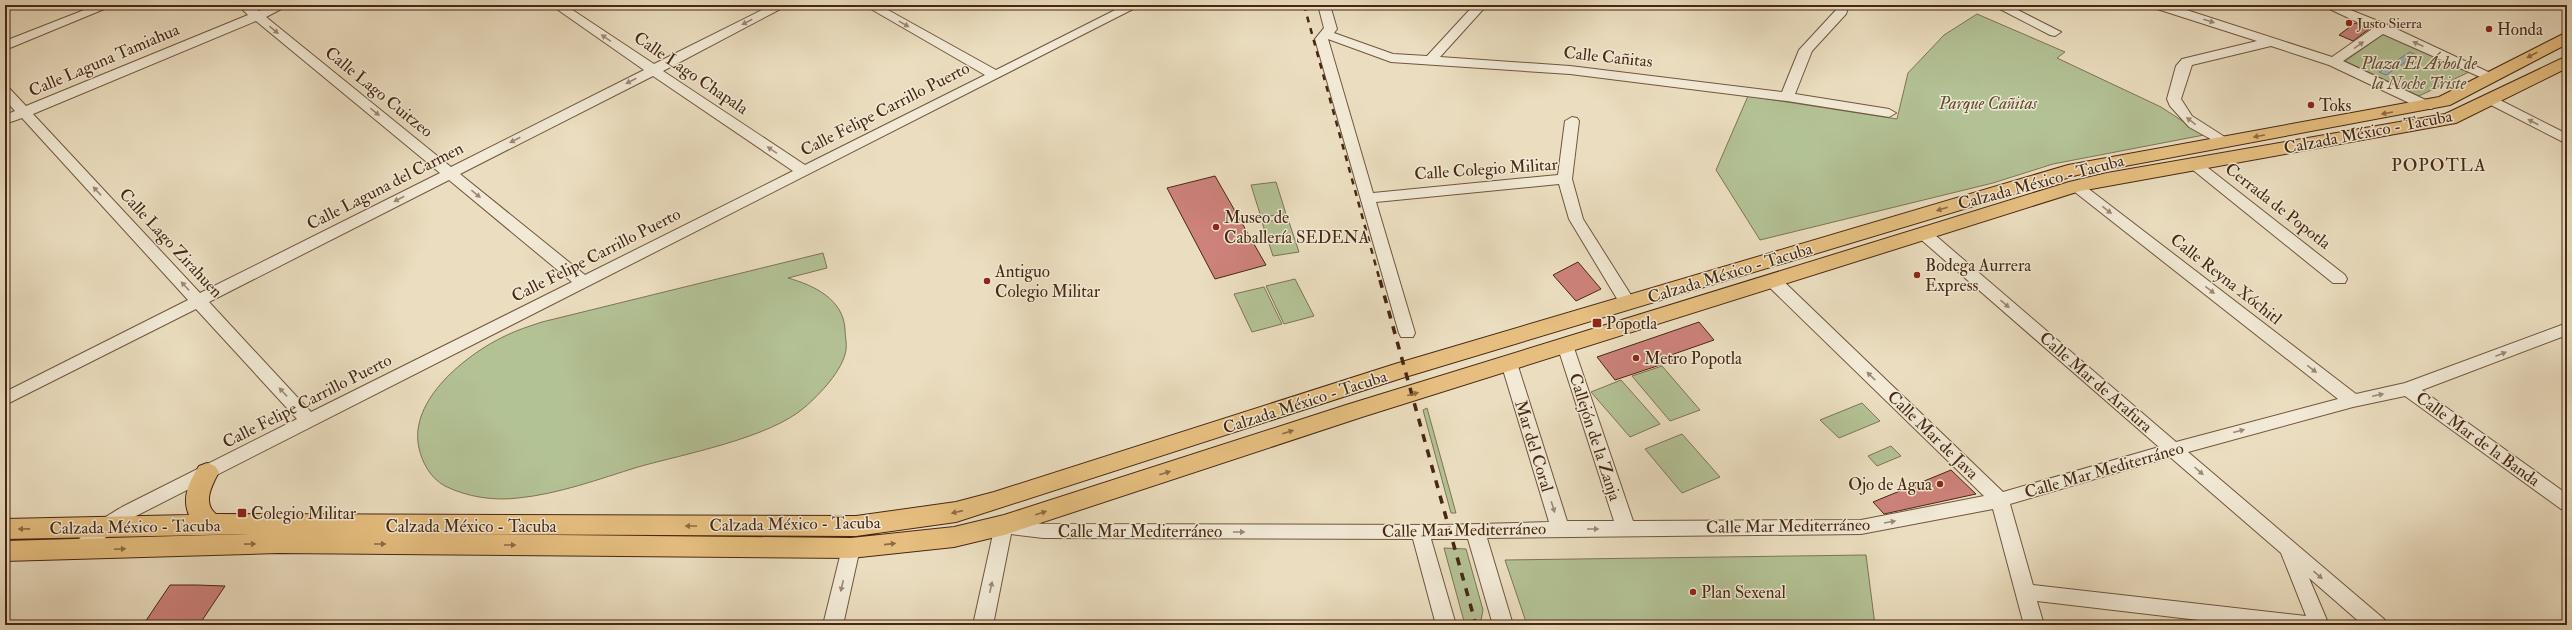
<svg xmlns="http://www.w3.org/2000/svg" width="2572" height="630" viewBox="0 0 2572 630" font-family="'IM FELL Double Pica',serif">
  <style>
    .green { fill: #b3c295; stroke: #7e7454 }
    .water { fill: #9eb9bd; stroke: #7c7f79 }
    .building { fill: #cd827b; stroke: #482712 }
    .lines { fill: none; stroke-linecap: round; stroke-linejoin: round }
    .minor-casing { stroke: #71553e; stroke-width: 2 }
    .major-casing { stroke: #482712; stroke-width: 2 }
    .minor { fill: #f2ead6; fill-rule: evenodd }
    .major { fill: #e6bf80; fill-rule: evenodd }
    .rail-far1 { stroke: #482712; stroke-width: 2.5; stroke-dasharray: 6 6; stroke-linecap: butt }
    .rail { stroke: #482712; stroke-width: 3.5; stroke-dasharray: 8 8; stroke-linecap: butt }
    .oneway { fill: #9d8874 }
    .oneway2 { fill: #8f6b44 }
    .poi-dot { fill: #8f2418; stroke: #f2ead6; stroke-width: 1.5 }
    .labels { text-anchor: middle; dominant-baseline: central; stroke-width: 3; stroke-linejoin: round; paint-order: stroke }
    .far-poi-label { font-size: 14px; fill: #482712; stroke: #f2ead6; text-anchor: start }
    .poi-label { font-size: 17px; fill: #482712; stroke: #f2ead6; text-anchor: start }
    .street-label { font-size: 17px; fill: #482712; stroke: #f2ead6 }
    .park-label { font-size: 17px; font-style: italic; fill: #634e33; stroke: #f2ead6 }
    .neighbourhood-label { font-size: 18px; letter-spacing: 1px; fill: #482712; stroke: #f2ead6 }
  </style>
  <rect width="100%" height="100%" fill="#ebdec0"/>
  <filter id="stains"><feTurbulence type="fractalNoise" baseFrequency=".005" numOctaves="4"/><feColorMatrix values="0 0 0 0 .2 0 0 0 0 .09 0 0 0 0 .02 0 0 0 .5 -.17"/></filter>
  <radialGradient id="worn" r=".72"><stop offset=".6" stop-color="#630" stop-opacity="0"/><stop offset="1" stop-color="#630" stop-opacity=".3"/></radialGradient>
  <path class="green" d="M1977 14 2065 52 2057 58 2161 107 2204 135 2053 164 1993 183 1760 240 1716 170 1748 96 1897 119 1908 73 1944 35Z
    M2384 34 2469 72 2419 96 2345 61Z
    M1276 182 1286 214 1261 217 1251 185Z
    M1288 219 1299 252 1273 256 1262 222Z
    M823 253 827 268 788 278C813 285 844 299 845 330 845 336 847 343 846 350 843 370 820 394 805 407 770 438 684 454 638 467 599 479 559 494 518 498 494 501 467 497 445 486 430 478 422 462 419 448 408 400 467 354 505 336 517 330 530 326 542 322Z
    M1295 279 1314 316 1284 324 1266 286Z
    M1264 287 1282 324 1252 332 1234 294Z
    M1662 366 1700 410 1670 421 1632 376Z
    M1621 380 1660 424 1630 437 1591 392Z
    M1862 403 1880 421 1839 438 1820 420Z
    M1427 408 1456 513H1451L1423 410Z
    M1682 434 1720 477 1682 493 1645 449Z
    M1891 446 1901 456 1877 466 1868 456Z
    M1444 548 1466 549 1483 610 1480 625H1465Z
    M1866 555 1875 625H1527L1505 560Z"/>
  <path class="water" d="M2410 52 2416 55 2386 75 2379 72Z"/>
  <path class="building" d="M2355 23 2369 29 2353 41 2339 35Z
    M1215 176 1266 265 1215 279 1167 188Z
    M1578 262 1601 289 1576 301 1553 275Z
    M1699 322 1714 340 1671 355 1675 360 1615 380 1597 357Z
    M1951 470 1976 494 1884 514 1873 502Z
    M170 585H197L225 586 199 625H143Z"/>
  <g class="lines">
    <g class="minor-casing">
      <path id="minor" d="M97 5H114L5 50V41Z
        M238 5H252L259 11 272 5H289L266 17 451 167 644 70 551 5H565L654 64 772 5H788L663 71 805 165 985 75 864 5H879L996 70 1125 5H1141L134 517 111 532 88 555 81 558 74 555 72 550C81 531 104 518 122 507L297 419 196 309 5 405V392L188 300 22 118 5 124V115L15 111 5 100V88L10 89 26 106 248 15ZM256 21 440 173 200 293 33 114ZM653 76 793 171 585 275 460 174ZM449 180 572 282 311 412 209 302Z
        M1318 5H1330L1337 29 1334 33 1393 54 1427 56 1474 5H1487L1440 57 1570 66 1782 92 1799 50 1836 10 1837 5H1849L1846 14 1812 51 1795 94 1889 109 1896 113 1889 117 1787 101 1570 74 1391 62 1328 39 1373 193 1558 175 1565 121 1572 117 1577 118 1579 121 1572 179 1583 219 1636 303 1634 307H1622L1569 219 1559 184 1376 202 1415 333 1413 337H1401L1399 333 1315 39 1324 28Z
        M1992 5H2008L2061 32 2055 36 2050 35Z
        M2152 5H2171L2332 57 2372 29 2321 5H2338L2388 25 2499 77 2492 81 2487 80 2383 34 2343 61 2432 103 2434 106 2432 109H2422L2329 65 2271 46 2192 65 2181 99 2192 116 2228 139 2230 142 2228 145 2223 146 2189 127 2170 106 2167 99 2176 66 2182 59 2257 41 2154 8Z
        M2492 96 2567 134V144L2487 103 2485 100 2487 97Z
        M2193 158 2198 160 2345 275 2347 279 2345 283H2333L2188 166 2186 163 2188 160Z
        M2076 181 2081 183 2356 394 2405 383 2567 323V335L2422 390 2567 494V511L2561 509 2405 396 2353 407 2188 452 2384 619 2387 625H2363L2309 578 2329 625H2241L2037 601 2044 625H2024L1993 509 1861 534 1487 538 1513 625H1493L1468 539H1431L1456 625H1436L1413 539 1043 538 1011 534 993 625H973L995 525 998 520 1004 518 1043 524 1441 525 1549 522 1501 363 1503 359H1515L1517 363 1567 521H1614L1557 345 1559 341H1571L1573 345 1633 521 1861 520 1984 496 1766 284 1764 280 1766 276H1778L2003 492 2159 447 1918 237 1915 233 1923 228 1928 229 2176 442 2338 399 2071 189 2069 186 2071 183ZM2170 457 2281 553 2306 616 2033 585 2010 504Z
        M851 540 858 543 860 548 843 625H823L842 548 844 543Z"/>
    </g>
    <g class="major-casing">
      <path id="major" d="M2567 32V44L2450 105 2077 175 1402 378 956 522 856 536 447 534 851 538 954 527 1004 515 1346 405 2069 182 2107 173 2445 114 2567 56V68L2456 123 2080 191 1362 417 1004 535 954 547 851 558 278 553 5 561V541L249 534 5 539V519L189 515C181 497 190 481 199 466L207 463 215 466 219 472C212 485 202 503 216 514L856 516 956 502 994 492 1395 364 2068 165 2439 97Z"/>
    </g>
    <use href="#minor" class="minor"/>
    <use href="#major" class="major"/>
    <path class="rail-far1" d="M1304 5 1380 281"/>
    <path class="rail" d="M1380 280 1476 625"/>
  </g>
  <defs><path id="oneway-solid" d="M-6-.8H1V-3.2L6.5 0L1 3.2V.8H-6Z"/></defs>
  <g class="oneway">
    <use href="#oneway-solid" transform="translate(2209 21) rotate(18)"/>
    <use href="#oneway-solid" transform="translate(747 22) rotate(153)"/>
    <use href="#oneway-solid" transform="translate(904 24) rotate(29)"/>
    <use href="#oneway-solid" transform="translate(274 30) rotate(39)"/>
    <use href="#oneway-solid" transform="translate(606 38) rotate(-146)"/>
    <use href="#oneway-solid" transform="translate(2418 44) rotate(-156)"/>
    <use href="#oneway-solid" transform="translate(2359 45) rotate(-35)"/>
    <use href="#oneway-solid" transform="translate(631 81) rotate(153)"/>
    <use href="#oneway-solid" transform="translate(375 112) rotate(39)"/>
    <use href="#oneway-solid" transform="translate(2191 121) rotate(-142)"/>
    <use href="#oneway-solid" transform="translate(2533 122) rotate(-152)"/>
    <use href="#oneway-solid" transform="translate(515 140) rotate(153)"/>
    <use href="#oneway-solid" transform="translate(772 150) rotate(-146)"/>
    <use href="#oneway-solid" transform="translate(97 191) rotate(-133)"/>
    <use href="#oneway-solid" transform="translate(476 194) rotate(39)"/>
    <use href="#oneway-solid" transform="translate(399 199) rotate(153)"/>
    <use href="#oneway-solid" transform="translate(2107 210) rotate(38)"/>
    <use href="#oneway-solid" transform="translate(185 286) rotate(-133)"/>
    <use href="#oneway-solid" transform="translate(2210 290) rotate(38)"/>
    <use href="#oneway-solid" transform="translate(2005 304) rotate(41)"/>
    <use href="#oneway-solid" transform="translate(2501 354) rotate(-21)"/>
    <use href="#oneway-solid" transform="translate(2312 369) rotate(38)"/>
    <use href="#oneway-solid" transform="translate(1871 376) rotate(-136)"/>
    <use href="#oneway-solid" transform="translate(283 392) rotate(-133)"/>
    <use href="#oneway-solid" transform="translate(2378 395) rotate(-12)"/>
    <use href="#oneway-solid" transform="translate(2239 431) rotate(-15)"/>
    <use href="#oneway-solid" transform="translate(2199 471) rotate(42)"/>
    <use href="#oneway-solid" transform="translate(1553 507) rotate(73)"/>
    <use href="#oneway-solid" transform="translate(1890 522) rotate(-10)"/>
    <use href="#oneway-solid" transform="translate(1593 529)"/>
    <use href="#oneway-solid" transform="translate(1239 532)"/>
    <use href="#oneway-solid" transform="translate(2318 575) rotate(40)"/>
    <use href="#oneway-solid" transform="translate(842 586) rotate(103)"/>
    <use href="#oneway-solid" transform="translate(991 587) rotate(-78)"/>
  </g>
  <g class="oneway2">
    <use href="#oneway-solid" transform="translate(2532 55) rotate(152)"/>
    <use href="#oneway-solid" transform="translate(2387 113) rotate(170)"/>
    <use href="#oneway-solid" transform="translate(2259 136) rotate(170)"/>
    <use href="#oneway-solid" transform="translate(1942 209) rotate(163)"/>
    <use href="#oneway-solid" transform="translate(1413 394) rotate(-15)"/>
    <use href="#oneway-solid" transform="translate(1288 432) rotate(-18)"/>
    <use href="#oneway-solid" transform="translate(1165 473) rotate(-18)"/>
    <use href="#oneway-solid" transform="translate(957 512) rotate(167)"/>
    <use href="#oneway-solid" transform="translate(1041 513) rotate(-18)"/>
    <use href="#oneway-solid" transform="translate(691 526) rotate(180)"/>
    <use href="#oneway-solid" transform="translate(24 529) rotate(179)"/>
    <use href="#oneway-solid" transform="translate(250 544) rotate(-1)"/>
    <use href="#oneway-solid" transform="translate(380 544)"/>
    <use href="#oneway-solid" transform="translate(890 544) rotate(-6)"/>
    <use href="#oneway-solid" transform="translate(510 545)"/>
    <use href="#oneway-solid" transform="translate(120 549) rotate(-2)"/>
  </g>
  <g class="poi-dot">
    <circle cx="2349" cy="23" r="4"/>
    <circle cx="2489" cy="29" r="4"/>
    <circle cx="2311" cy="105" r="4"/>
    <circle cx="1216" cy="227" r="4"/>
    <circle cx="1917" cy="275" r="4"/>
    <circle cx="987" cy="281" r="4"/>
    <rect x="1592" y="318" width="10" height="10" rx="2"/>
    <circle cx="1636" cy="358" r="4"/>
    <circle cx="1940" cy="484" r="4"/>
    <rect x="237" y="508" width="10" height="10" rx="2"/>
    <circle cx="1693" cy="592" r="4"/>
  </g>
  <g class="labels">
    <g class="far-poi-label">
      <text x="2357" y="23">Justo Sierra</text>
    </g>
    <g class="poi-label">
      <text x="2497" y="29">Honda</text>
      <text x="2319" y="105">Toks</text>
      <text x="1224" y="217">Museo de<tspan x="1224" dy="20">Caballería SEDENA</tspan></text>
      <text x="1925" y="265">Bodega Aurrera<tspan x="1925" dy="20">Express</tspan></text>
      <text x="995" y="271">Antiguo<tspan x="995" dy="20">Colegio Militar</tspan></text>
      <text x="1606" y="323">Popotla</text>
      <text x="1644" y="358">Metro Popotla</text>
      <text x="1932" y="484" text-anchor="end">Ojo de Agua</text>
      <text x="251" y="513">Colegio Militar</text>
      <text x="1701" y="592">Plan Sexenal</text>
    </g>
    <g class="street-label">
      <text transform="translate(1608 57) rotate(6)">Calle Cañitas</text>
      <text transform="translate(104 60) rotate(-23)">Calle Laguna Tamiahua</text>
      <text transform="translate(691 73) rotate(34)">Calle Lago Chapala</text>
      <text transform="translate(379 92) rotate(39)">Calle Lago Cuitzeo</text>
      <text transform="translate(885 109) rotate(-27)">Calle Felipe Carrillo Puerto</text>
      <text transform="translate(2368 132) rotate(-11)">Calzada México - Tacuba</text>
      <text transform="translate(1486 169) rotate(-4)">Calle Colegio Militar</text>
      <text transform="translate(2041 182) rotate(-15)">Calzada México - Tacuba</text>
      <text transform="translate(385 186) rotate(-27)">Calle Laguna del Carmen</text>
      <text transform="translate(2278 206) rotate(38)">Cerrada de Popotla</text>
      <text transform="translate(171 243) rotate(47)">Calle Lago Zirahuen</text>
      <text transform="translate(596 255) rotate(-27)">Calle Felipe Carrillo Puerto</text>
      <text transform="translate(1730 273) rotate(-17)">Calzada México - Tacuba</text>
      <text transform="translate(2226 279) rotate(38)">Calle Reyna Xóchitl</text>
      <text transform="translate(2096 382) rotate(41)">Calle Mar de Arafura</text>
      <text transform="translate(307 401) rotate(-27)">Calle Felipe Carrillo Puerto</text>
      <text transform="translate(1305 402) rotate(-18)">Calzada México - Tacuba</text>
      <text transform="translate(1933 435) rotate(44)">Calle Mar de Java</text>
      <text transform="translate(1595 437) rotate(72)">Callejón de la Zanja</text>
      <text transform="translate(2478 439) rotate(36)">Calle Mar de la Banda</text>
      <text transform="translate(1534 446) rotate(73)">Mar del Coral</text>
      <text transform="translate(2104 470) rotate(-16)">Calle Mar Mediterráneo</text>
      <text transform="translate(795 524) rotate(-1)">Calzada México - Tacuba</text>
      <text x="471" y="526">Calzada México - Tacuba</text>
      <text transform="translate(1788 526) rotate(-1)">Calle Mar Mediterráneo</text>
      <text transform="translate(135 527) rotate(-1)">Calzada México - Tacuba</text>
      <text transform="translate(1464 530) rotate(-1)">Calle Mar Mediterráneo</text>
      <text x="1140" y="531">Calle Mar Mediterráneo</text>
    </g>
    <g class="park-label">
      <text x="2419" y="63">Plaza El Árbol de<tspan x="2419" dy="20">la Noche Triste</tspan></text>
      <text x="1988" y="103">Parque Cañitas</text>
    </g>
    <g class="neighbourhood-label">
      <text x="2439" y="165">POPOTLA</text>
    </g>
  </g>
  <rect width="2572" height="630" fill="none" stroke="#ebdec0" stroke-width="20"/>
  <rect x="6" y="6" width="2560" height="618" fill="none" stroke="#482712" stroke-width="2"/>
  <rect x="10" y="10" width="2552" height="610" fill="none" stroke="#482712"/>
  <rect width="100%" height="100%" filter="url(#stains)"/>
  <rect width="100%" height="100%" fill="url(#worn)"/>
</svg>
